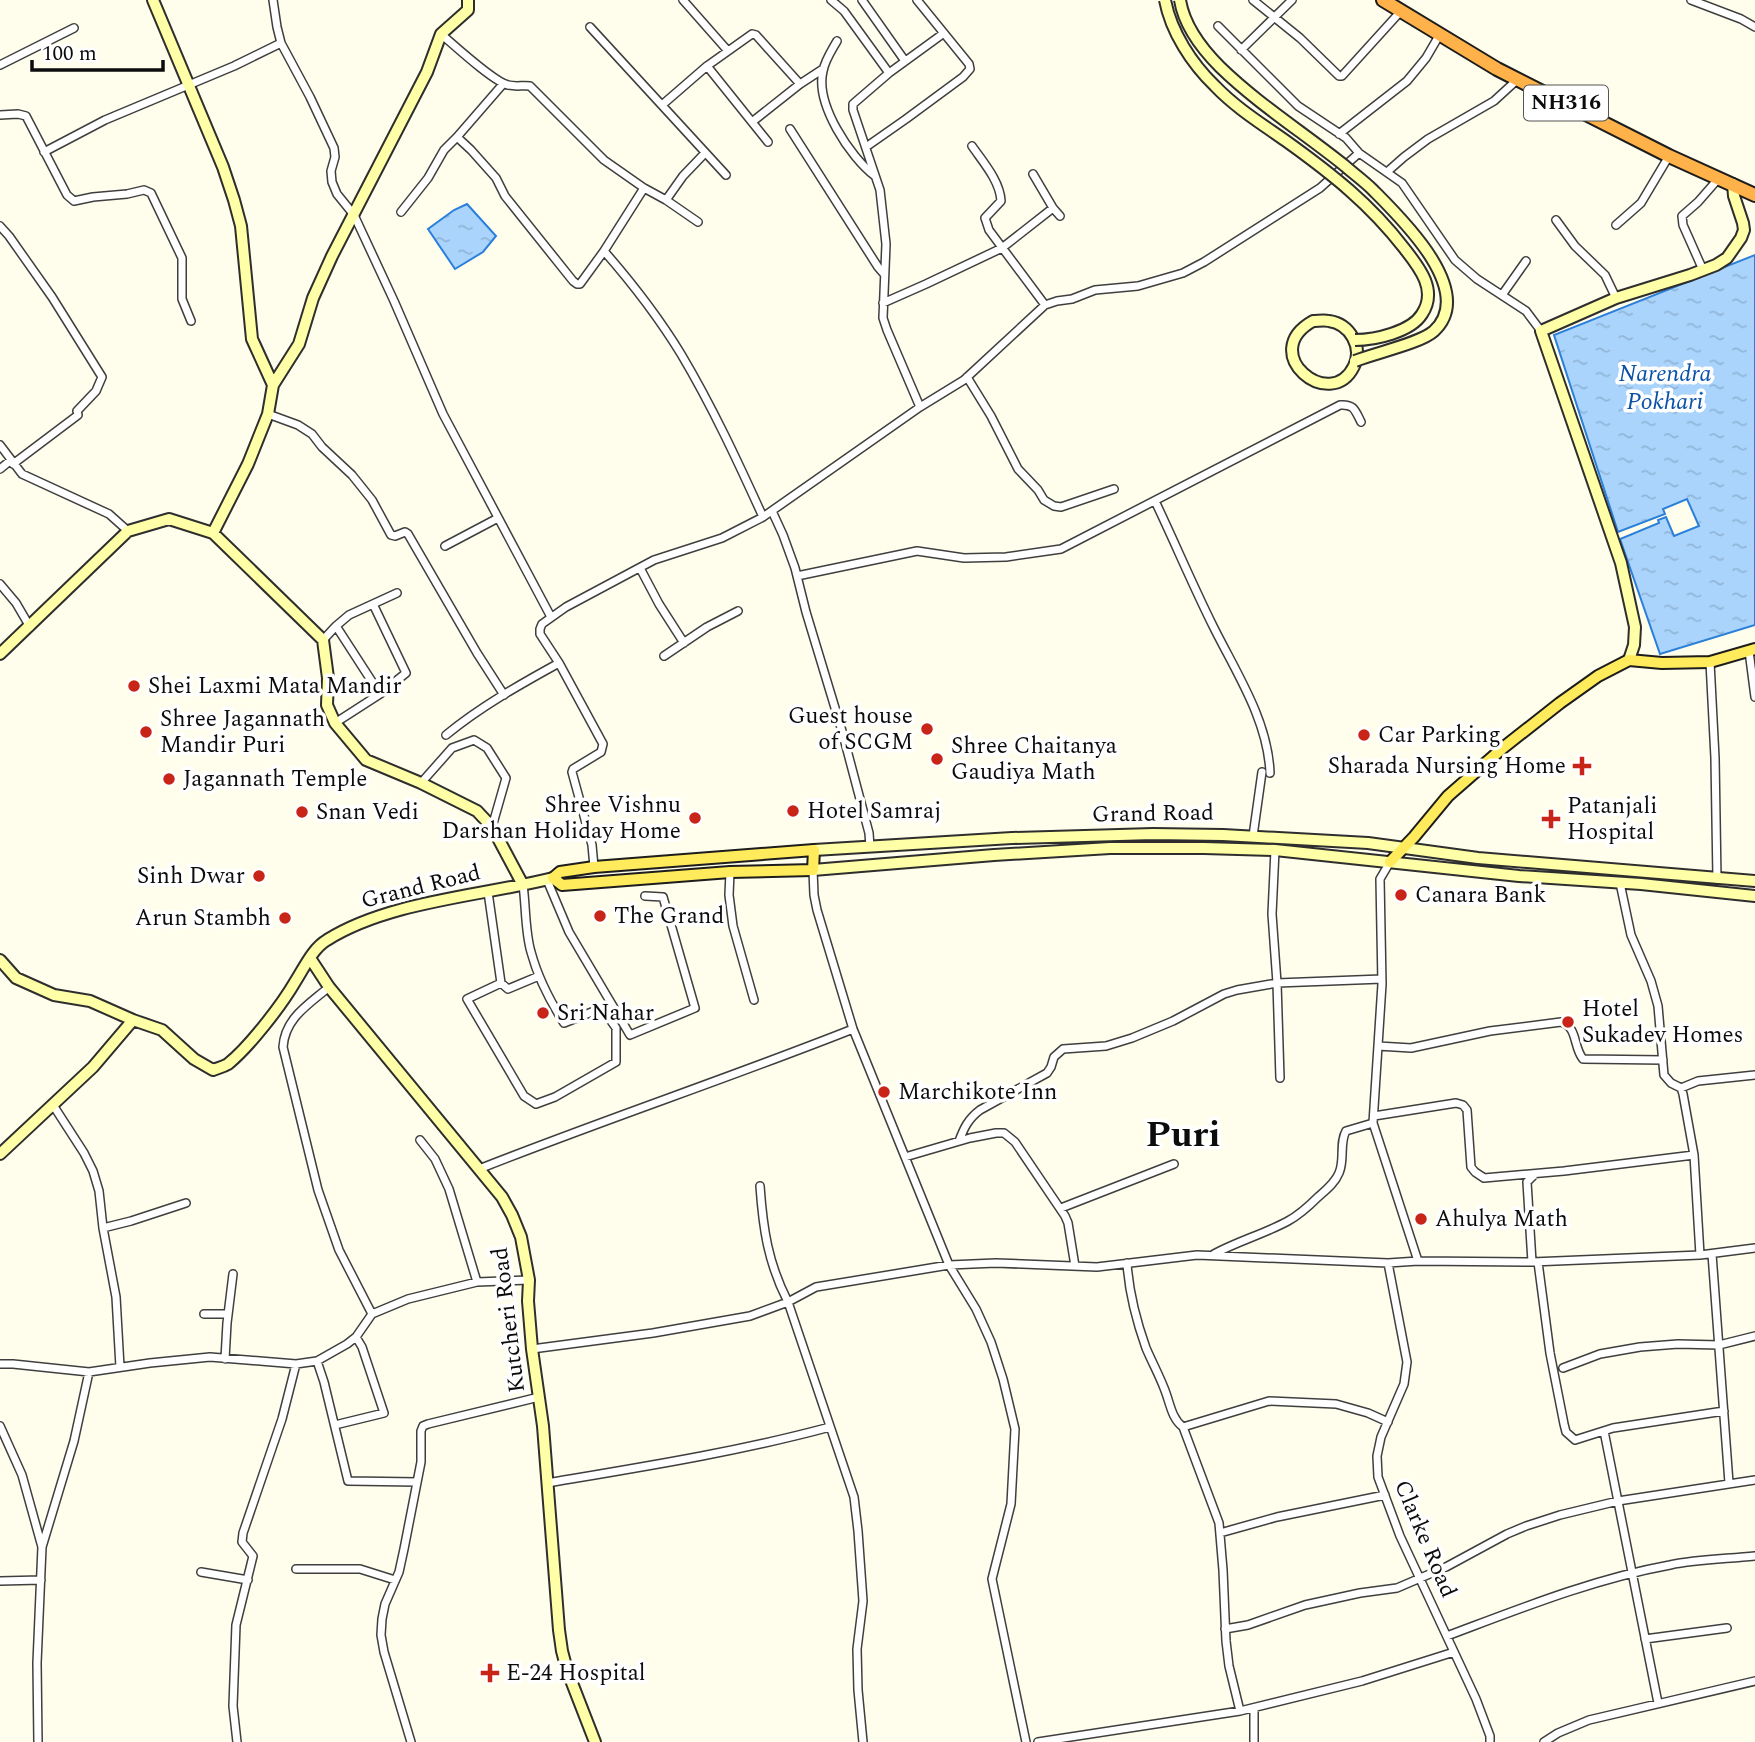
<svg xmlns="http://www.w3.org/2000/svg" width="1755" height="1742" viewBox="0 0 1755 1742" font-family="Spectral,serif">
  <style>
    .water { fill: url(#water-ripples); stroke: #2a7fda; stroke-width: 2 }
    .lines { fill: none; stroke-linecap: round; stroke-linejoin: round }
    .street-casing { stroke: #3f3f3f; stroke-width: 10 }
    .secondary-casing { stroke: #2e2e2e; stroke-width: 14 }
    .primary-casing { stroke: #1d1d1d; stroke-width: 14 }
    .highway-casing { stroke: #1d1d1d; stroke-width: 16 }
    .street { stroke: #fff; stroke-width: 7 }
    .secondary { stroke: #feffa6; stroke-width: 10 }
    .primary { stroke: #ffeb5b; stroke-width: 10 }
    .highway { stroke: #ffb249; stroke-width: 12 }
    .secondary-bridge-casing { stroke: #2e2e2e; stroke-width: 14; stroke-linecap: butt }
    .secondary-bridge { stroke: #feffa6; stroke-width: 10 }
    .poi-dot { fill: #c92418; stroke: #fff; stroke-width: 2.5 }
    .labels { text-anchor: middle; dominant-baseline: central; stroke-width: 7; stroke-linejoin: round; paint-order: stroke }
    .shield { fill: #fff; stroke: #555; stroke-width: 2 }
    .shield-label { font-size: 21px; font-weight: bold; fill: #0c0c0c }
    .poi-label { font-size: 23px; fill: #0c0c0c; stroke: #fff; text-anchor: start }
    .street-label { font-size: 23px; fill: #0c0c0c; stroke: #fff }
    .water-label { font-size: 24px; font-style: italic; fill: #0a51a9; stroke: #fff }
    .town-label { font-size: 37px; font-weight: bold; fill: #0c0c0c; stroke: #fff }
  </style>
  <defs>
    <pattern id="water-ripples" width="26" height="14" patternUnits="userSpaceOnUse" patternTransform="scale(1.75)"><rect width="26" height="14" fill="#aad4fc"/><path d="M2 4q2-2 4 0t4 0M15 11q2-2 4 0t4 0" fill="none" stroke="#91b5d7"/></pattern>
  </defs>
  <rect width="100%" height="100%" fill="#fffdeb"/>
  <path class="water" d="M467 204 496 236 483 252 455 269 428 229 454 210Z
    M1755 255V625L1660 654 1620 539 1659 523 1658 520 1666 517 1674 536 1699 526 1687 499 1663 509 1665 514 1618 532 1554 335Z"/>
  <g class="lines">
    <g class="street-casing">
      <path id="street" d="M273 0 277 27 281 43 310 97 334 148 335 157 331 171 332 182 337 194 354 215 394 301 443 414 551 617
        M683 0 728 51
        M831 0 844 11 889 73
        M862 0 905 61
        M1253 0 1300 38 1339 76H1342L1401 11
        M1691 0 1741 19 1755 27
        M1218 26 1298 106 1346 138 1359 153
        M590 27 726 175
        M441 34C455 46 494 82 508 85 516 87 523 85 530 86L604 160 644 188 666 200 698 222
        M837 41C832 50 825 60 823 71 815 104 850 157 875 176
        M1241 50 1292 0
        M0 65 74 28
        M707 66 768 142
        M662 105 707 66 752 34 756 35 800 84
        M0 115 18 114 26 116 67 195 74 201 93 197 127 194 144 190 151 193 182 258V299L191 321
        M752 122 800 84 823 69
        M790 129 878 267 884 274
        M1339 134 1407 81 1426 58 1440 34
        M457 137 503 84
        M972 146C983 162 1000 181 1001 201L985 218 989 230 1045 305
        M866 147 906 119 963 77 970 69 969 64 917 0
        M44 152 105 120 234 66 281 43
        M1387 172 1404 157 1428 139 1494 101 1518 79
        M1033 174 1053 208 1060 216
        M666 200 683 176 705 153
        M401 212 428 178 444 150 457 137 471 150 496 178 505 196 573 281 577 284H580L604 251 644 188
        M1556 220 1575 246 1605 275 1616 298
        M1616 225 1641 203 1669 156
        M0 226 9 236 52 297 102 377 96 391 77 411 78 415 13 464
        M604 251C632 283 659 318 681 354 712 406 738 462 763 517
        M1703 270 1683 225 1682 216 1698 202 1719 178
        M1502 295 1526 261
        M883 303 926 284 1002 248 1053 208
        M967 377 991 416 1018 469 1038 490 1044 500 1054 506 1061 507 1114 489
        M920 407 887 330 883 318 886 244 880 190 853 110V104L889 73 944 33
        M268 414 298 425 312 434 322 447 352 475 372 500 391 535 395 536 405 532 408 534 477 653 504 695
        M0 445 22 474 109 514 128 531
        M0 469 11 460
        M1155 501C1175 543 1193 586 1214 628 1237 674 1268 721 1270 773
        M772 511 783 535 795 568 806 612 842 731 869 833 870 847
        M445 546 498 518
        M640 568 659 604 684 643
        M797 576 917 551 964 558 1006 557 1061 549 1340 405C1354 404 1355 410 1361 422
        M0 584 16 603 30 627
        M336 626 380 694
        M323 640 336 626 349 615 397 593
        M1749 651 1755 697
        M664 656 707 627 738 611
        M1710 662 1715 758 1717 879
        M335 723 380 694 406 673 373 604
        M446 735C480 707 519 685 559 663
        M421 783 452 748 474 740 487 748 506 778 492 827
        M1253 836 1262 772
        M1275 850 1272 914 1277 983 1280 1078
        M1390 862 1380 879 1382 984 1373 1123 1418 1261
        M594 867 592 845 572 772 573 769 601 752 603 744 559 663 540 634V629L542 624 566 607 654 560 722 538 763 517 920 407 964 380 1045 305 1057 301 1072 299 1095 290 1138 286 1183 273 1204 262 1320 188 1359 153 1402 183 1455 260 1477 279 1526 311 1541 331
        M813 870 814 895 817 910 853 1029 949 1265 976 1309 991 1342 1003 1379 1015 1429 1011 1504 992 1579 1026 1742
        M730 872 729 895 733 926 754 1000
        M547 880 569 932 630 1035 695 1008 663 897 645 896
        M1620 883 1631 935 1651 981 1658 1006 1664 1075 1671 1083 1681 1088 1683 1094 1694 1155 1700 1255
        M523 885C526 906 525 932 531 952 538 978 550 1001 564 1023L602 1008 616 1028V1062L555 1097 536 1104 524 1096 467 999 501 983 508 989 539 976
        M488 892 501 983
        M329 987C308 1005 285 1018 283 1047L318 1190 339 1250 372 1314
        M1378 1046 1411 1048 1490 1031 1561 1022C1578 1027 1573 1047 1583 1059L1663 1060
        M1681 1088 1698 1081 1755 1075
        M53 1105 84 1153 93 1171 99 1191 103 1228 116 1297 120 1367
        M1374 1116 1456 1103 1463 1105 1467 1110 1471 1167 1475 1172 1484 1178 1564 1171 1694 1155
        M420 1140 435 1159 449 1189 477 1282
        M959 1141C964 1128 968 1119 980 1110L1047 1073 1051 1067 1054 1057 1063 1049 1106 1046 1132 1038 1173 1021 1224 994 1237 990 1277 983 1382 979
        M905 1157 970 1138 996 1133H1004L1015 1142 1065 1216 1068 1223 1075 1266
        M479 1169C603 1120 729 1078 853 1029
        M760 1186C763 1229 768 1263 788 1302L854 1497 858 1531 863 1601 857 1649 858 1690 863 1742
        M1061 1208 1174 1164
        M103 1228 131 1221 186 1203
        M1214 1254C1238 1241 1264 1234 1288 1221 1299 1215 1309 1206 1318 1197 1326 1190 1335 1183 1339 1173 1345 1160 1339 1143 1346 1131L1373 1123
        M1712 1254 1729 1483
        M1532 1262 1527 1182 1535 1174
        M1538 1262 1550 1353 1564 1424 1566 1432 1575 1440 1613 1428 1724 1411
        M1127 1263C1129 1293 1136 1320 1146 1348 1152 1362 1159 1375 1164 1388 1170 1402 1171 1418 1183 1427L1219 1523 1223 1570 1226 1641 1229 1666 1240 1711
        M1388 1263 1407 1362 1404 1384 1381 1437 1377 1456 1378 1477 1400 1536 1476 1699 1490 1736V1742
        M204 1314H228
        M532 1349 653 1333 750 1316 788 1302 816 1287 949 1265 996 1263 1097 1267 1197 1255 1388 1263 1418 1261 1532 1262 1700 1255 1755 1248
        M225 1359 227 1323 233 1274
        M317 1361 324 1382 348 1481 417 1482
        M0 1364H13L89 1372 150 1363 210 1357 296 1364 317 1361 347 1344 356 1337 372 1314 408 1299 477 1282 529 1280
        M1563 1368 1600 1354 1640 1347 1678 1344 1719 1345 1755 1336
        M335 1425 384 1413 362 1347 356 1337
        M0 1426 22 1475 42 1547 37 1663 38 1742
        M1183 1427 1269 1401 1336 1404 1368 1413 1388 1422
        M1604 1431 1658 1703
        M547 1483C642 1467 737 1452 830 1427
        M1220 1533 1277 1517 1385 1495
        M42 1547 74 1441 89 1372
        M296 1569H360L395 1580
        M201 1572 248 1580
        M0 1581 41 1580
        M1225 1629 1248 1625 1305 1605 1360 1593 1397 1588 1446 1567 1507 1534 1526 1526 1560 1515 1618 1501 1755 1480
        M1447 1636C1519 1609 1593 1579 1670 1565 1698 1559 1727 1559 1755 1556
        M1645 1639 1727 1628
        M237 1742 233 1706 236 1625 253 1556 242 1542 243 1533 282 1419 296 1364
        M411 1742 384 1652 381 1635 382 1619 385 1604 399 1572 404 1549 421 1462V1431L423 1426 428 1424 539 1397
        M1038 1742 1240 1711 1362 1681 1454 1652
        M1254 1742V1708
        M1544 1742 1558 1733 1589 1720 1755 1681"/>
    </g>
    <g class="secondary-casing">
      <path id="secondary" d="M153 0 223 167 234 200 241 226 252 339 273 385
        M1313 321C1318 321 1324 320 1329 321 1350 324 1363 347 1354 366 1331 414 1256 353 1313 321Z
        M213 533 248 464 268 414 273 385 299 344 313 298 332 256 427 72 441 34 468 10V0
        M0 654 128 531 169 519 213 533 323 640 328 678 327 705 335 723 366 760 421 783 477 811 492 827 523 885
        M1629 660 1634 645 1635 627 1621 563 1541 331 1616 298 1690 275 1716 265 1727 258 1741 238 1744 230 1743 223 1734 196 1733 184
        M814 850 1012 838 1153 834 1223 835 1368 843 1478 858 1755 881
        M813 870 994 855 1110 848H1204L1275 850 1519 876 1641 884 1755 896
        M310 958 329 987 502 1197 512 1215 521 1237 529 1280 528 1301 532 1349 543 1426 559 1630 562 1651 567 1670 595 1742
        M0 960 16 978 54 995 90 1001 133 1020 162 1030 194 1059 213 1070C218 1068 223 1067 228 1064 249 1047 281 1006 295 982 304 968 313 948 327 940 389 901 482 896 553 878
        M0 1154 93 1067 133 1020"/>
    </g>
    <g class="primary-casing">
      <path id="primary" d="M814 850 813 870 730 872 562 885 553 878 560 872 594 867Z
        M1390 862 1414 837 1448 796 1504 747 1560 703 1598 676 1629 660 1662 663 1710 662 1755 649"/>
    </g>
    <g class="highway-casing">
      <path id="highway" d="M1383 0 1497 69 1669 156 1755 195"/>
    </g>
    <use href="#street" class="street"/>
    <use href="#secondary" class="secondary"/>
    <use href="#primary" class="primary"/>
    <use href="#highway" class="highway"/>
    <g class="secondary-bridge-casing">
      <path id="secondary-bridge" d="M1165 0C1171 32 1192 64 1215 86 1236 108 1262 124 1286 141 1332 174 1370 204 1404 248 1419 267 1438 290 1422 314 1411 332 1375 340 1355 340
        M1180 0C1184 25 1202 49 1220 67 1258 104 1304 133 1345 166 1354 174 1364 181 1373 190 1401 218 1477 291 1434 331 1421 343 1375 353 1355 361"/>
    </g>
    <use href="#secondary-bridge" class="secondary-bridge"/>
  </g>
  <g class="poi-dot">
    <circle cx="134" cy="686" r="7"/>
    <circle cx="927" cy="729" r="7"/>
    <circle cx="146" cy="732" r="7"/>
    <circle cx="1364" cy="735" r="7"/>
    <circle cx="937" cy="759" r="7"/>
    <path d="M1578.5 755.5h7v7h7v7h-7v7h-7v-7h-7v-7h7z"/>
    <circle cx="169" cy="779" r="7"/>
    <circle cx="793" cy="811" r="7"/>
    <circle cx="302" cy="812" r="7"/>
    <circle cx="695" cy="818" r="7"/>
    <path d="M1547.5 808.5h7v7h7v7h-7v7h-7v-7h-7v-7h7z"/>
    <circle cx="259" cy="876" r="7"/>
    <circle cx="1401" cy="895" r="7"/>
    <circle cx="600" cy="916" r="7"/>
    <circle cx="285" cy="918" r="7"/>
    <circle cx="543" cy="1013" r="7"/>
    <circle cx="1568" cy="1022" r="7"/>
    <circle cx="884" cy="1092" r="7"/>
    <circle cx="1421" cy="1219" r="7"/>
    <path d="M486.5 1662.5h7v7h7v7h-7v7h-7v-7h-7v-7h7z"/>
  </g>
  <g class="labels">
    <rect class="shield" x="1524" y="85.5" width="84" height="35" rx="5"/>
    <g class="shield-label">
      <text x="1566" y="103">NH316</text>
    </g>
    <g class="poi-label">
      <text x="148" y="686">Shei Laxmi Mata Mandir</text>
      <text x="913" y="716" text-anchor="end">Guest house<tspan x="913" dy="26">of SCGM</tspan></text>
      <text x="160" y="719">Shree Jagannath<tspan x="160" dy="26">Mandir Puri</tspan></text>
      <text x="1378" y="735">Car Parking</text>
      <text x="951" y="746">Shree Chaitanya<tspan x="951" dy="26">Gaudiya Math</tspan></text>
      <text x="1566" y="766" text-anchor="end">Sharada Nursing Home</text>
      <text x="183" y="779">Jagannath Temple</text>
      <text x="681" y="805" text-anchor="end">Shree Vishnu<tspan x="681" dy="26">Darshan Holiday Home</tspan></text>
      <text x="1567" y="806">Patanjali<tspan x="1567" dy="26">Hospital</tspan></text>
      <text x="807" y="811">Hotel Samraj</text>
      <text x="316" y="812">Snan Vedi</text>
      <text x="245" y="876" text-anchor="end">Sinh Dwar</text>
      <text x="1415" y="895">Canara Bank</text>
      <text x="614" y="916">The Grand</text>
      <text x="271" y="918" text-anchor="end">Arun Stambh</text>
      <text x="1582" y="1009">Hotel<tspan x="1582" dy="26">Sukadev Homes</tspan></text>
      <text x="557" y="1013">Sri Nahar</text>
      <text x="898" y="1092">Marchikote Inn</text>
      <text x="1435" y="1219">Ahulya Math</text>
      <text x="506" y="1673">E-24 Hospital</text>
    </g>
    <g class="street-label">
      <text transform="translate(1153 814) rotate(-1)">Grand Road</text>
      <text transform="translate(421 887) rotate(-14)">Grand Road</text>
      <text transform="translate(509 1320) rotate(-97)">Kutcheri Road</text>
      <text transform="translate(1425 1539) rotate(67)">Clarke Road</text>
    </g>
    <g class="water-label">
      <text x="1665" y="374">Narendra<tspan x="1665" dy="28">Pokhari</tspan></text>
    </g>
    <g class="town-label">
      <text x="1183" y="1135">Puri</text>
    </g>
  </g>
  <path d="M32 60v10h131v-10" fill="none" stroke="#0c0c0c" stroke-width="3.5"/>
  <text x="42" y="60" font-size="21" fill="#0c0c0c" stroke="#ffffff" stroke-width="5" paint-order="stroke">100 m</text>
</svg>
